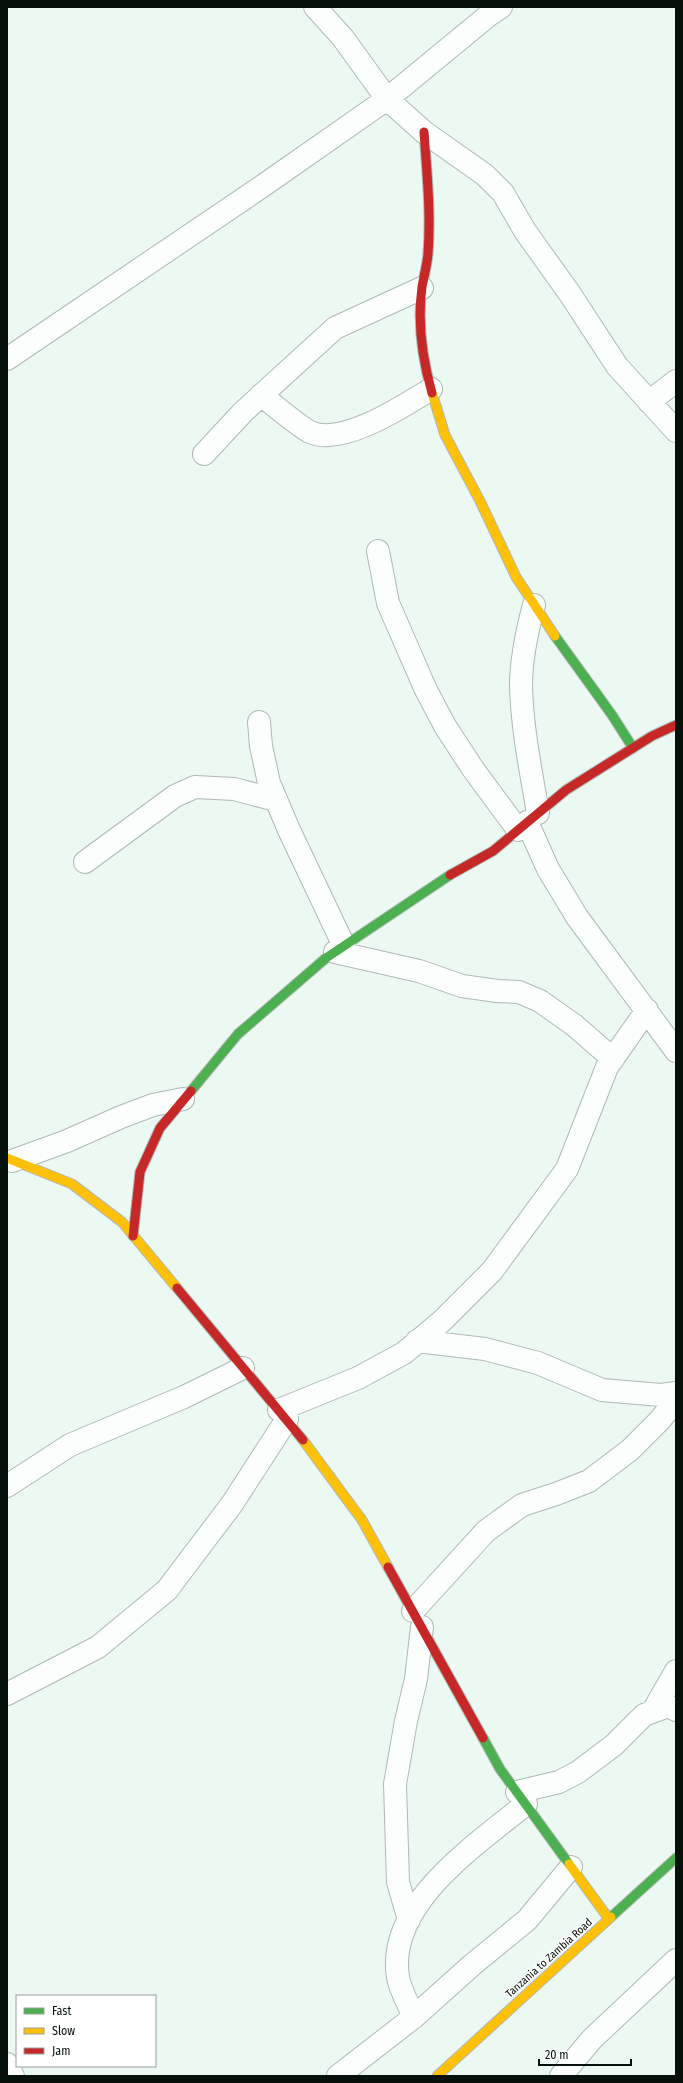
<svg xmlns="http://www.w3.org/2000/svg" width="683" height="2083" viewBox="0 0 683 2083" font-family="'Fira Sans Condensed',sans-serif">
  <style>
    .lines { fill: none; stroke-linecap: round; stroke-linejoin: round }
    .street-casing { stroke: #afb9b4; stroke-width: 24 }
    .fast-casing { stroke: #afb9b4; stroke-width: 11 }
    .slow-casing { stroke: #afb9b4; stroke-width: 11 }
    .jam-casing { stroke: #afb9b4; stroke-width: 11 }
    .street { stroke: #fcfefd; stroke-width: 22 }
    .fast { stroke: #4caf50; stroke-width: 9 }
    .slow { stroke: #ffc107; stroke-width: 9 }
    .jam { stroke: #c62828; stroke-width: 9 }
    .labels { text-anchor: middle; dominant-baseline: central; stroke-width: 3; stroke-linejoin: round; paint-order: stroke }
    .street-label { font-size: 11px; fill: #06110b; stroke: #fff }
  </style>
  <rect width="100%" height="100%" fill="#ecf8f2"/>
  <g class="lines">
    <g class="street-casing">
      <path id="street" d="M315 7 343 38 387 99 424 132 485 175 503 193 525 231 570 294 617 366 676 431
        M7 359 264 185 387 99 489 15 501 7
        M261 395C274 405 297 425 310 432 342 447 405 405 431 389
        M649 402 676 381
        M204 454 243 412 335 328 422 288
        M378 551 388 603 425 688 445 726 473 769 518 830
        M534 605C527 631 521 659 521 686 522 728 531 772 538 813
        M259 722 261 746 269 783 289 830 344 946
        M527 822 548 869 577 917 676 1051
        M85 862 175 796 195 787 234 789 276 800
        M335 952 419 971 462 986 497 991 519 992 540 1001 574 1025 613 1059
        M12 1161 67 1141 121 1117 153 1105 183 1099
        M417 1341 485 1349 538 1363 602 1390 661 1395 676 1393
        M279 1410 358 1378 404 1353 442 1321 492 1271 567 1169 607 1067 647 1010
        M7 1486 70 1445 184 1397 243 1368
        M413 1611 486 1531 522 1505 556 1494 589 1481 630 1450 660 1420 676 1400
        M7 1694 98 1647 167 1590 232 1504 287 1419
        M653 1711 676 1671
        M517 1792 559 1782 578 1772 614 1745 644 1715 668 1706 676 1710
        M409 1920 398 1882 395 1784 406 1721 416 1679 422 1627
        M414 2017C409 2005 400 1990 398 1977 386 1904 476 1845 526 1804
        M7 2064 13 2076
        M338 2076 414 2017 472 1965 527 1920 571 1867
        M561 2076 592 2039 676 1960"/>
    </g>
    <g class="fast-casing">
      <path id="fast" d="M555 636 612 715 633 748
        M191 1091 238 1034 326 958 450 875
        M483 1738 500 1769 569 1864
        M611 1917 676 1858"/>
    </g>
    <g class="slow-casing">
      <path id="slow" d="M432 393 445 435 480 501 516 577 555 636
        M7 1158 72 1184 122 1222 177 1288
        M303 1440 362 1520 388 1567
        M569 1864 609 1919
        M437 2076 611 1917"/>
    </g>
    <g class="jam-casing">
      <path id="jam" d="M424 132C427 173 431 214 428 254 427 265 424 276 422 287 417 324 422 358 432 393
        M450 875 493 851 566 790 652 736 676 725
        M133 1236 140 1172 160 1128 191 1091
        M177 1288 303 1440
        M388 1567 483 1738"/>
    </g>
    <use href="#street" class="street"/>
    <use href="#fast" class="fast"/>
    <use href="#slow" class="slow"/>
    <use href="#jam" class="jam"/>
  </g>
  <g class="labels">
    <g class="street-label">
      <text transform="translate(549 1958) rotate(-42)">Tanzania to Zambia Road</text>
    </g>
  </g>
  <rect width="683" height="2083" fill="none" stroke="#06110b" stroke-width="16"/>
  <rect x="16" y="1995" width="140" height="72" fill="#ffffff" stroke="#9ba09d"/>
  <rect x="24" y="2008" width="20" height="6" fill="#4caf50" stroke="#9ba09d"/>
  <text x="52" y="2015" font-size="12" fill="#06110b">Fast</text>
  <rect x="24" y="2028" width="20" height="6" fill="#ffc107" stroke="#9ba09d"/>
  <text x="52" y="2035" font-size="12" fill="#06110b">Slow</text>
  <rect x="24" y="2048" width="20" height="6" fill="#c62828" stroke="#9ba09d"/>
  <text x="52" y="2055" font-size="12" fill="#06110b">Jam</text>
  <path d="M539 2059v6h92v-6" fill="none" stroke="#06110b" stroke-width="2"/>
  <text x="545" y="2059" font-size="12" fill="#06110b" stroke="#ffffff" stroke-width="3" paint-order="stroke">20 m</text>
</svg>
